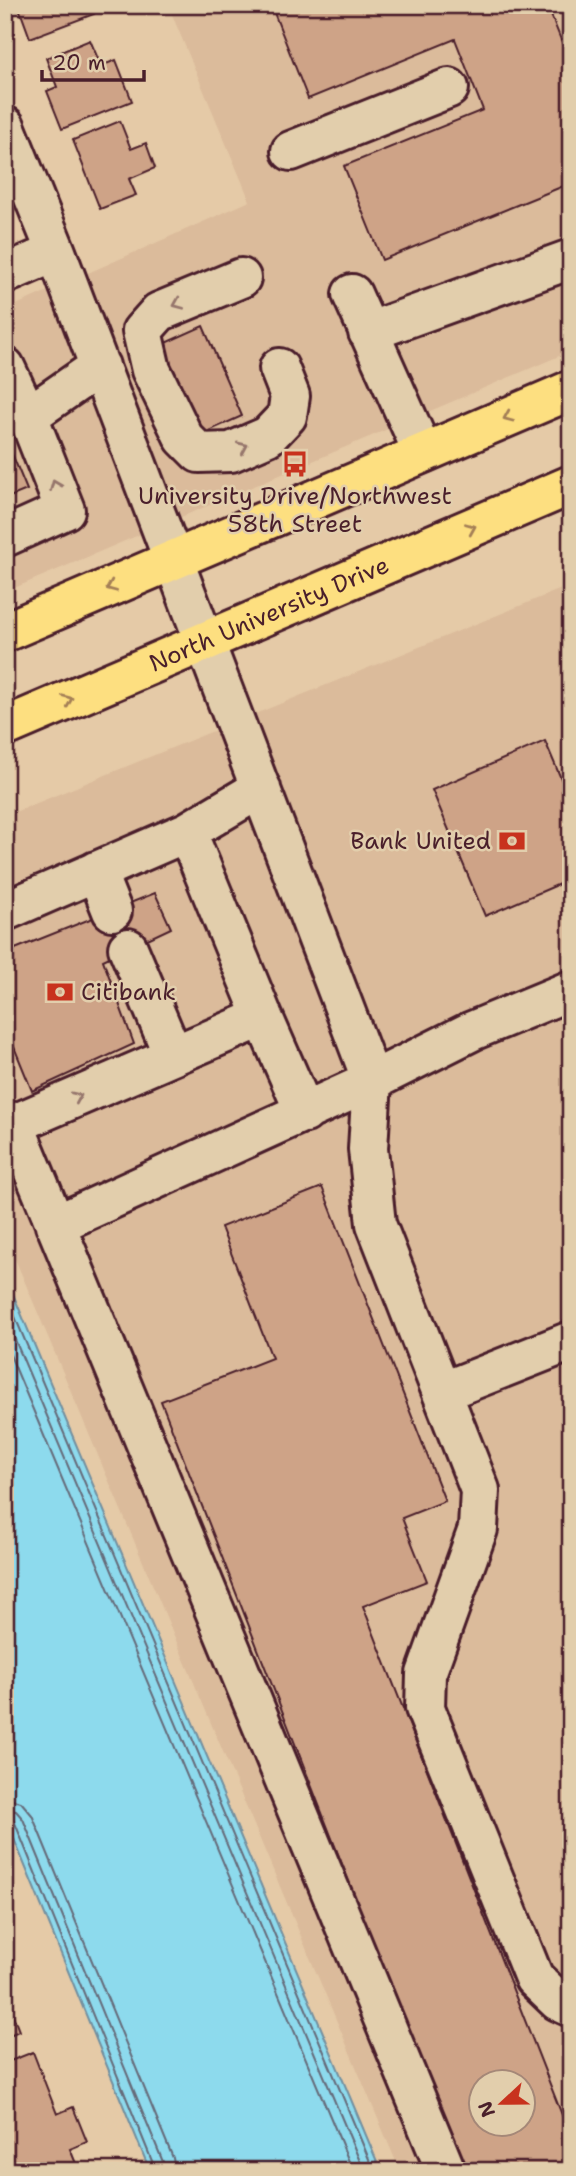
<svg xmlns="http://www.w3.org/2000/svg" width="576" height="2176" viewBox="0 0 576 2176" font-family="'Shantell Sans',sans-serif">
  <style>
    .built { fill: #dbbb9b; fill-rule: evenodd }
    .water { fill: #8ddaed; stroke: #728f9f; stroke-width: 2 }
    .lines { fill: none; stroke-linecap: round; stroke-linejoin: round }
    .shore { stroke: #656a79; stroke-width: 2 }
    .building { fill: #cea387; stroke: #4a1f2b; stroke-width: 2; fill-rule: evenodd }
    .minor-casing { stroke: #4a1f2b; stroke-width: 44 }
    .major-casing { stroke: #4a1f2b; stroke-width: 44 }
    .minor { stroke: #e2ceac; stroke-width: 38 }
    .major { stroke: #fddf80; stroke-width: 38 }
    .oneway { stroke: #96766c }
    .oneway2 { stroke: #a47f56 }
    .labels { text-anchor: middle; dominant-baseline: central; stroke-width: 5; stroke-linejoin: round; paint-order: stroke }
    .poi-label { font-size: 24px; fill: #4a1f2b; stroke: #e2ceac }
    .street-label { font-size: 24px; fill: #4a1f2b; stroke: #e2ceac }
  </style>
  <rect width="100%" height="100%" fill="#e5caa7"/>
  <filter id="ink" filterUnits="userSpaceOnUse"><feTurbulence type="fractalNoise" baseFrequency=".0143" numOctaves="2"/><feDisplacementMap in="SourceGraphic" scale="14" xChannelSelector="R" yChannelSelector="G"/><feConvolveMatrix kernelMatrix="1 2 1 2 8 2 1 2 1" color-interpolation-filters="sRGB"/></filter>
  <g filter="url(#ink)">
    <path class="built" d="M168 5H571V351L5 592V310L250 201Z
      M571 585V2171H400L5 1235V816ZM482 2082H524V2124H482Z"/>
    <path class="water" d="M5 1275 381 2171H150L5 1817Z"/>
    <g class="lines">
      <path class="shore" d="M5 1293 374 2171
        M5 1316 364 2171
        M5 1343 353 2171
        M5 1798 21 1802 32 1815 173 2158 175 2171
        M5 1809 16 1811 23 1819 163 2162 165 2171
        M5 1818H11L15 1823 156 2171"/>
    </g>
    <path class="building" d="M18 5H91L94 14 30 38Z
      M271 5H547L571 65V183L382 260 344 166 483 110 455 39 308 99Z
      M90 40 101 66 116 60 132 101 62 129 47 91 57 87 46 58Z
      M120 121 131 149 146 143 155 168 129 179 136 195 100 209 73 140Z
      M203 326 242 416 193 438 154 348Z
      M5 437 27 490 5 499Z
      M545 741 571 802V879L485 916 432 790Z
      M155 893 171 928 103 960 134 1044 32 1091 5 1025V953Z
      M322 1187 445 1501 402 1518 427 1581 363 1606 571 2138V2171H462L161 1401 272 1358 221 1227ZM482 2082H524V2124H482Z
      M5 1994 19 2031 5 2037Z
      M33 2052 57 2114 73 2107 87 2142 70 2149 79 2171H5V2063Z"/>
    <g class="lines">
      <g class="minor-casing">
        <path id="minor" d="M5 126 56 252 372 1081 55 1225
          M291 151 449 88
          M5 274 56 252
          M241 278 159 312 142 331 151 370 184 438 199 453 231 452 268 436 287 416 290 396 279 368
          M352 294 423 453
          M368 332 571 259
          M5 367 28 416 100 366
          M5 537 65 510 28 416
          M96 871 112 911
          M5 911 187 832
          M128 948 173 1055
          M571 990 472 1031 372 1081 368 1149 376 1224 480 1490 478 1529 426 1674 425 1708 534 1978 558 2001 571 2007
          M263 1017 305 1113
          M14 1124 446 2171
          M5 1128 263 1017 187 832 261 788
          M442 1392 571 1341"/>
      </g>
      <g class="major-casing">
        <g id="major">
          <path d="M5 632 571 390"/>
          <path id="s1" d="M5 727 571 485"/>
        </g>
      </g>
      <use href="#minor" class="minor"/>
      <use href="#major" class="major"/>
    </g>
    <defs><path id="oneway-chevron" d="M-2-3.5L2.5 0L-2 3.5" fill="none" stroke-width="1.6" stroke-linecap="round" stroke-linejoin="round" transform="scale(1.75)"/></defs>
    <g class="oneway">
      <use href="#oneway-chevron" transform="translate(178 304) rotate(157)"/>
      <use href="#oneway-chevron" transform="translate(243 447) rotate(-24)"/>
      <use href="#oneway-chevron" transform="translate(55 485) rotate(-112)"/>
      <use href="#oneway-chevron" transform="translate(77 1097) rotate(-24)"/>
    </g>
    <g class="oneway2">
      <use href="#oneway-chevron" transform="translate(508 417) rotate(157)"/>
      <use href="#oneway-chevron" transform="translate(471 528) rotate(-23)"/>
      <use href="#oneway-chevron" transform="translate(111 587) rotate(157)"/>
      <use href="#oneway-chevron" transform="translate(68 700) rotate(-23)"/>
    </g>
  </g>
  <defs>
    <g id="bus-bare" transform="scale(2.1)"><path d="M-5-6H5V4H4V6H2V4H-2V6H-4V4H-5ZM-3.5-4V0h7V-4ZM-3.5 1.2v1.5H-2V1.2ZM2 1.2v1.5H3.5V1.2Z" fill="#c8321e" stroke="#e2ceac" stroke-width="2.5" paint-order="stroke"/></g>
    <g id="bank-bare" transform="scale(2.1)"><path d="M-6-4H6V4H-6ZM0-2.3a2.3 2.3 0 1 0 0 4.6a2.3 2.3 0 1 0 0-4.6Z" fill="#c8321e" stroke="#e2ceac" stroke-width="2.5" paint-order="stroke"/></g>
  </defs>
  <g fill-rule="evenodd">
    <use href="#bus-bare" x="295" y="464"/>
    <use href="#bank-bare" x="512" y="841"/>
    <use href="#bank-bare" x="60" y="992"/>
  </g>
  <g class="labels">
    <g class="poi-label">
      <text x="295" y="496">University Drive/Northwest<tspan x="295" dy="28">58th Street</tspan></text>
      <text x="491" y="841" text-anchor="end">Bank United</text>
      <text x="81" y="992" text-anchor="start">Citibank</text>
    </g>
    <g class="street-label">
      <text stroke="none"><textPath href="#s1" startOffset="287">North University Drive</textPath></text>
    </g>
  </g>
  <rect width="576" height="2176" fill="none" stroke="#e2ceac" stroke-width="28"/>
  <rect x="14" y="14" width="548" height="2148" fill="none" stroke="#4a1f2b" stroke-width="2.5" filter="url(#ink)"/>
  <g transform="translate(502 2103) rotate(248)"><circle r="33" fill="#e2ceac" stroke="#a58878" stroke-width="2"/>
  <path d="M0-5L12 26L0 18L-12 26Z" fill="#c8321e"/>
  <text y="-10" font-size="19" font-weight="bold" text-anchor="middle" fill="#4a1f2b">N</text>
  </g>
  <path d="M42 70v10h102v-10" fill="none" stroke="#4a1f2b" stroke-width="3.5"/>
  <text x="52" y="70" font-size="21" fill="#4a1f2b" stroke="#e2ceac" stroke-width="5" paint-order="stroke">20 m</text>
</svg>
